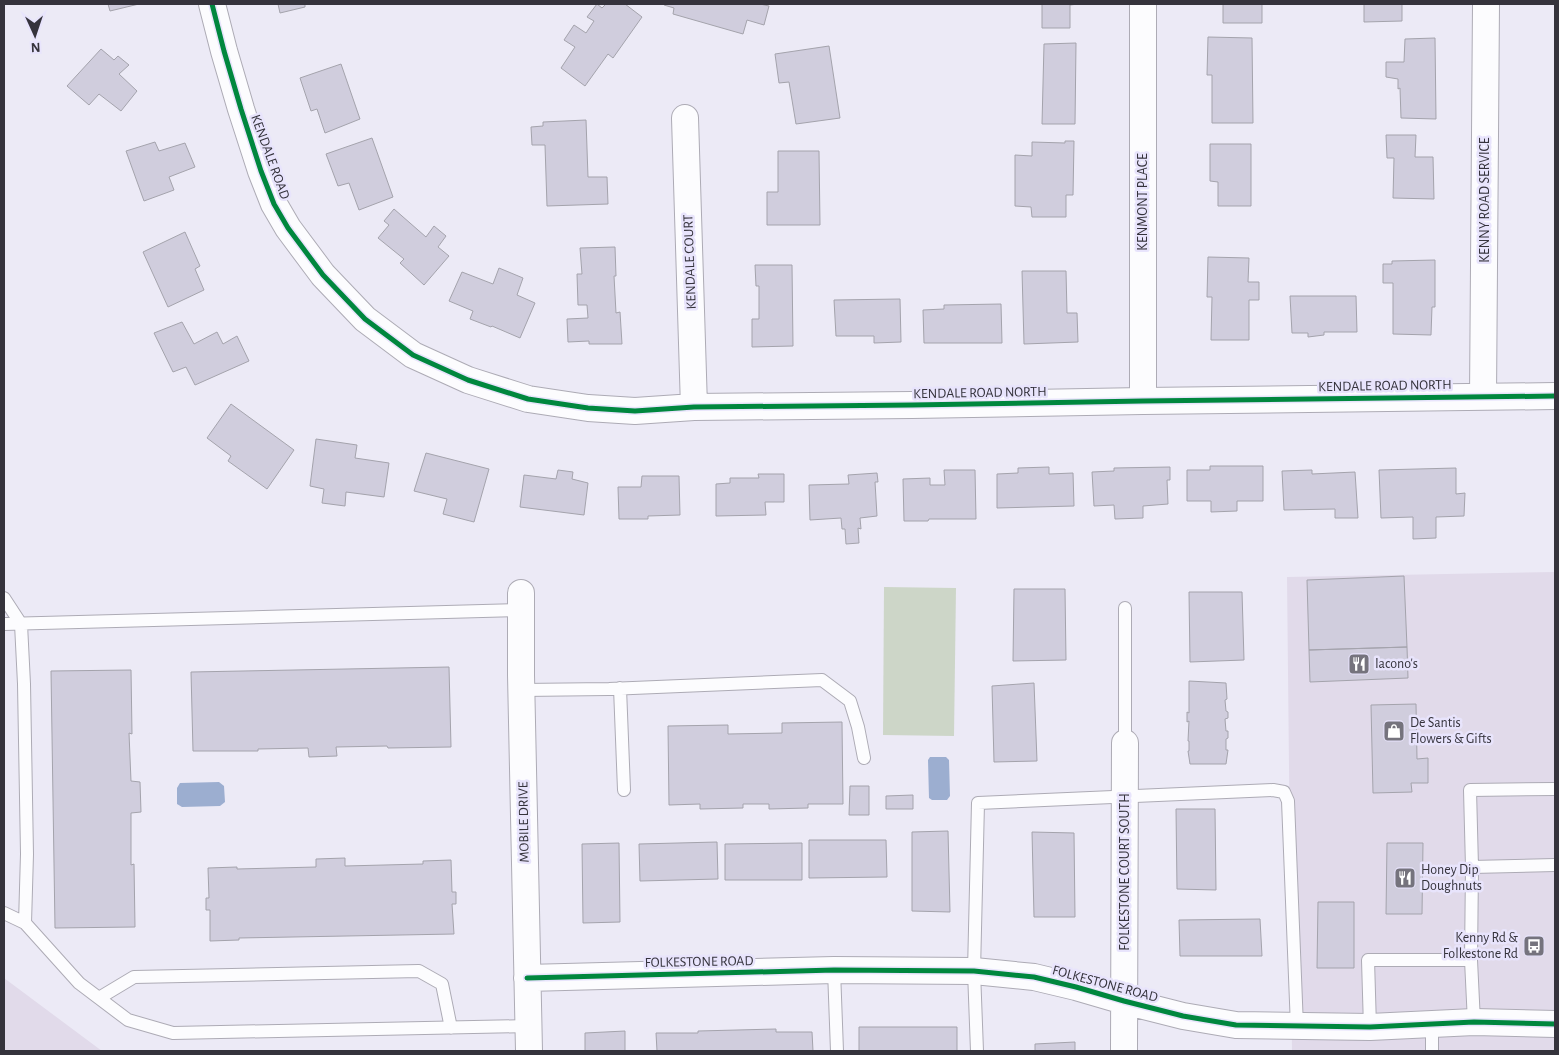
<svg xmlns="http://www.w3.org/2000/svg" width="1559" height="1055" viewBox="0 0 1559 1055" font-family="'Alegreya Sans',sans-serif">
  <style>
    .commercial { fill: #e1daea }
    .green { fill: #cdd6c8 }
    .water { fill: #9caed0 }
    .building { fill: #d0cddd; stroke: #a4a3ac }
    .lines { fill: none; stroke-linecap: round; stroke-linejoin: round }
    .service-casing { stroke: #adabb5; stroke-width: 14 }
    .minor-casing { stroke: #adabb5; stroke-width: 28 }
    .service { stroke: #fcfcfe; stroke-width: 12 }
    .minor { stroke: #fcfcfe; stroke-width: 26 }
    .cycleway-casing { stroke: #e8e4fc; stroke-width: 8 }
    .cycleway { stroke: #00873e; stroke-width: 5 }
    .labels { text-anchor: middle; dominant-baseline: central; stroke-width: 5; stroke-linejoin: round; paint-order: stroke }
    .street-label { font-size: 14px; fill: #35333c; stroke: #e8e4fc }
    .poi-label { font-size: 14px; fill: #35333c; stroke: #e8e4fc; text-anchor: start }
  </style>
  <rect width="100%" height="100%" fill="#eceaf6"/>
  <path class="commercial" d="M1555 572V1051H1292L1287 577Z
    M4 978 102 1051H4Z"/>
  <path class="green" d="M884 587 956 588 954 736 883 735Z"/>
  <path class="water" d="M930 757H946L949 760 950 796 947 800H932L929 798 928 760Z
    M219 782 224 786 225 802 220 806 182 807 177 804V788L180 783Z"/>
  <path class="building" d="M108 4H139L110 11Z
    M278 4H305V7L280 13Z
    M597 4 602 8 606 4H625L642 17 613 58 608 54 585 86 561 68 575 47 564 40 574 25 586 33 594 21 587 17Z
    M664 4H760L769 6 764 25 747 20 743 34 673 14 674 8 664 5Z
    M1042 4H1078L1070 5V28H1042Z
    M1223 4H1262V23H1223Z
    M1364 4H1402V21L1364 22Z
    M1208 37 1252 38 1253 123H1212V75H1207Z
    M1435 38 1436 119 1401 118 1400 88 1398 89V79L1386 77V62H1404L1405 39Z
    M1076 43 1075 124H1042L1044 44Z
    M829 46 840 118 796 124 789 82 779 83 775 54Z
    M101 49 114 60 118 56 129 65 119 74 137 91 121 111 99 94 89 105 67 86Z
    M341 64 360 119 325 133 317 109 311 111 300 78Z
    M586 120 588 177H607L608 204 547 206 545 145H532L531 127 543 126V122Z
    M1386 135H1416L1415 157H1433L1434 199 1393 198 1394 158H1387Z
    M372 138 393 197 359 210 349 183 338 186 326 154Z
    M1065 141H1074L1073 195H1066V217H1032L1031 207 1015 206V155L1032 156V142L1065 143Z
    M155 142 159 151 185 143 195 167 169 177 174 190 144 201 126 151Z
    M1210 144H1251V206H1218V182L1210 181Z
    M778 151H819L820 225H767V192H778Z
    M394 209 426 237 434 226 446 236 438 247 449 256 424 285 400 263 404 259 378 238 389 225 384 221Z
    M185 232 200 266 195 269 204 290 168 307 143 252Z
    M615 247 616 276H614L616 313 620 312 622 344H589V341L568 342 567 319 588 318 587 305H578L577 274H582L580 248Z
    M1208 257 1249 258 1248 282H1259V300H1249V340H1211L1212 297H1207Z
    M1435 260V307H1432L1431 335 1393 334V283H1383V264H1392V261Z
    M755 265H792L793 346 752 347V319H759V286H756Z
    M499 268 523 278 517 295 535 303 520 338 492 326 491 327 470 319 473 311 449 301 462 272 493 284Z
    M1022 271H1066L1067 313H1077L1078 342 1024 344Z
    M1290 296H1356L1357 332H1324V335L1308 337V333H1292Z
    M900 299 901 342 874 343V336H836L834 300Z
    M1001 304 1002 343H924L923 310 944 309V305Z
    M182 322 194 344 217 332 223 344 237 336 249 361 195 385 186 367 173 372 154 333Z
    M231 404 294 450 267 489 228 461 231 456 207 438Z
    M316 439 357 445 355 458 389 463 384 497 346 492 345 506 322 503 324 489 310 486Z
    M426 453 489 469 474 522 443 514 447 499 414 491Z
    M1210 466H1263V501H1237V511L1211 512V501H1187V470H1210Z
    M1049 467V474L1073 473 1074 506 997 508V474L1018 473V468Z
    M1170 467V480H1167L1168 504 1143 506V518L1115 519 1114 505 1094 506 1092 472 1114 471V468Z
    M1456 468V494L1465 493 1464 516 1436 517V538L1413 539V517L1381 518 1379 470Z
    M558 470 573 472 572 479 588 483 584 515 520 507 524 475 556 479Z
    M944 470H975L976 519H929L928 521H904L903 479 930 478V485H945Z
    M1312 470V474L1355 472 1358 518H1335V509L1284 510 1282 471Z
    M877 473 878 482H875L877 516 860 518 861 529 858 528 859 543 846 544 845 529H842L841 518 810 520 809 485 849 484 848 475Z
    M758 474H784V502H765L766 515 716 516V484L730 483V478H759Z
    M642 476H679L680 515 648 516V519H619L618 487H641Z
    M1404 576 1407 647 1309 650 1307 580Z
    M1014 589H1065L1066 660 1013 661Z
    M1189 592H1242L1244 660 1190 662Z
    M1407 647 1408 678 1310 682 1309 650Z
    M449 667 451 747 388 748 387 746 336 747 337 756 309 757 308 748 258 749V751H193L191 672Z
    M131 670 132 734 129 733 131 781 140 782 141 812 131 813V865L134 864 135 927 55 928 51 671Z
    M1189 681 1226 683 1227 699 1225 700 1226 711 1228 712V718L1225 719 1226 731H1228V738L1226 739V750H1228L1226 764H1190L1188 751H1189V741H1188L1189 721 1187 722V712L1189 713Z
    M1034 683 1037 761 994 762 992 686Z
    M1416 704 1417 759 1428 758V783H1411L1412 792 1373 793 1371 705Z
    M842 722 843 804H808V808L769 809V804H743V808L700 809V804L669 805 668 726 728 725V734L782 733V723Z
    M850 786H869V815H849Z
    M913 795V809H886V796Z
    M1176 809H1215L1216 890 1177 889Z
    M948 831 950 912 912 911V832Z
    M1032 832 1074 833 1075 917H1034Z
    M809 840H886L887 877 809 878Z
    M717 842 718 879 640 881 639 844Z
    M619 843 620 922 583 923 582 844Z
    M802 843V880H725V844Z
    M1387 843H1423L1422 914H1386Z
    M345 858V866L423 864V861L451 860 452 892H456V904H452L454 934 239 938V940L210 941V910H206V898H209L208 868 237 867V869L316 867V859Z
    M1318 902H1354V968H1317Z
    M1260 919 1262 956H1180L1179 920Z
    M859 1027H957V1051H859Z
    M776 1029V1032H812L813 1051H657L656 1033H698V1031Z
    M625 1031V1051H585V1033Z
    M1075 1042V1051H1035V1044Z"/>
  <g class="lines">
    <g class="service-casing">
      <path id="service" d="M4 598 21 624 24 684 27 854 25 923 79 983 128 1020 173 1033 529 1026
        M1125 608V743
        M4 624 522 610
        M620 688 624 790
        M522 690 609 689 822 680 850 701 858 727 864 758
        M1555 789 1470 790 1472 867 1555 865
        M4 913 25 923
        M1471 960 1472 867
        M834 970 837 1051
        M99 998 134 977 419 971 442 984 451 1028
        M1432 1023V1051
        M1370 1027 1368 960H1471L1474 1022
        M977 1051 974 971 978 803 1273 790 1284 792 1288 801 1297 1027"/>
    </g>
    <g class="minor-casing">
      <path id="minor" d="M212 4 224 51 241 109 261 171 274 204 288 228 323 275 365 319 413 355 468 380 528 399 588 408 635 411 694 407 912 405 1143 401 1555 396
        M685 118 694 407
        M1483 397 1486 4
        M1143 401V4
        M521 593V675L529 1051
        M527 978 834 970 974 971 1034 977 1076 987 1124 1001 1183 1016 1236 1025 1370 1027 1474 1022 1555 1024
        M1124 1051 1125 743"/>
    </g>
    <use href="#service" class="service"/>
    <use href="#minor" class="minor"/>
    <g class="cycleway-casing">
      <path id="cycleway" d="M212 4 224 51 241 109 261 171 274 204 288 228 323 275 365 319 413 355 468 380 528 399 588 408 635 411 694 407 912 405 1143 401 1555 396
        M527 978 834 970 974 971 1034 977 1076 987 1124 1001 1183 1016 1236 1025 1370 1027 1474 1022 1555 1024"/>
    </g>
    <use href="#cycleway" class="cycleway"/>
  </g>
  <defs>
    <g id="restaurant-square" transform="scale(1.125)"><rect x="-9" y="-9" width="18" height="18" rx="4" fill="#75737d" stroke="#e8e4fc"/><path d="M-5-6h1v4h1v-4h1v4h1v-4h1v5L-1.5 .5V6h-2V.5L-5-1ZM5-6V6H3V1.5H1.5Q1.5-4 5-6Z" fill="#fff"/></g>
    <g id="shop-square" transform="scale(1.125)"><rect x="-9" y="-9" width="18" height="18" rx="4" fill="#75737d" stroke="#e8e4fc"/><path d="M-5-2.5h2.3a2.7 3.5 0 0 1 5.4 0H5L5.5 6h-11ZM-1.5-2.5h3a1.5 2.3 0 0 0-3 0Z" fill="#fff"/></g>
    <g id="bus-square" transform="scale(1.125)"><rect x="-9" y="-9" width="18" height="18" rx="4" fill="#75737d" stroke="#e8e4fc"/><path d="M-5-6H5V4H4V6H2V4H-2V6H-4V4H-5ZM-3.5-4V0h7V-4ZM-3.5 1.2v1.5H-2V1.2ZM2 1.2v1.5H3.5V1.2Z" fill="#fff"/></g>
  </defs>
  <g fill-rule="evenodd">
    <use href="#restaurant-square" x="1359" y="664"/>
    <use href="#shop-square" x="1394" y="731"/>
    <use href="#restaurant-square" x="1405" y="878"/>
    <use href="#bus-square" x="1534" y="946"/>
  </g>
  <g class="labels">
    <g class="street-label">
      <text transform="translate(270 157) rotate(70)">KENDALE ROAD</text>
      <text transform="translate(1485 200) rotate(-90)">KENNY ROAD SERVICE</text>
      <text transform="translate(1143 202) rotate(-90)">KENMONT PLACE</text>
      <text transform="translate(690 262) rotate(-92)">KENDALE COURT</text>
      <text transform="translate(1385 386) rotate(-1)">KENDALE ROAD NORTH</text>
      <text transform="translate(980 393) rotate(-1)">KENDALE ROAD NORTH</text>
      <text transform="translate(524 822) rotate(-91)">MOBILE DRIVE</text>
      <text transform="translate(1125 872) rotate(-90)">FOLKESTONE COURT SOUTH</text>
      <text transform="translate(699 962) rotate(-1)">FOLKESTONE ROAD</text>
      <text transform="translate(1105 984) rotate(15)">FOLKESTONE ROAD</text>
    </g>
    <g class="poi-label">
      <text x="1375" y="664">Iacono's</text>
      <text x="1410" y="723">De Santis<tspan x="1410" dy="16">Flowers &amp; Gifts</tspan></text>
      <text x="1421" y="870">Honey Dip<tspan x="1421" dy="16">Doughnuts</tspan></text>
      <text x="1518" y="938" text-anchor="end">Kenny Rd &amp;<tspan x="1518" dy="16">Folkestone Rd</tspan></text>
    </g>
  </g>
  <rect width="1559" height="1055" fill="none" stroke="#35333c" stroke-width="10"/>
  <g transform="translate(35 35) rotate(177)" stroke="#e8e4fc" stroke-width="4" paint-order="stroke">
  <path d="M0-4L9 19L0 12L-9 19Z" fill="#35333c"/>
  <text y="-8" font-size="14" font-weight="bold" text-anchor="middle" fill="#35333c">N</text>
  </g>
</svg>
